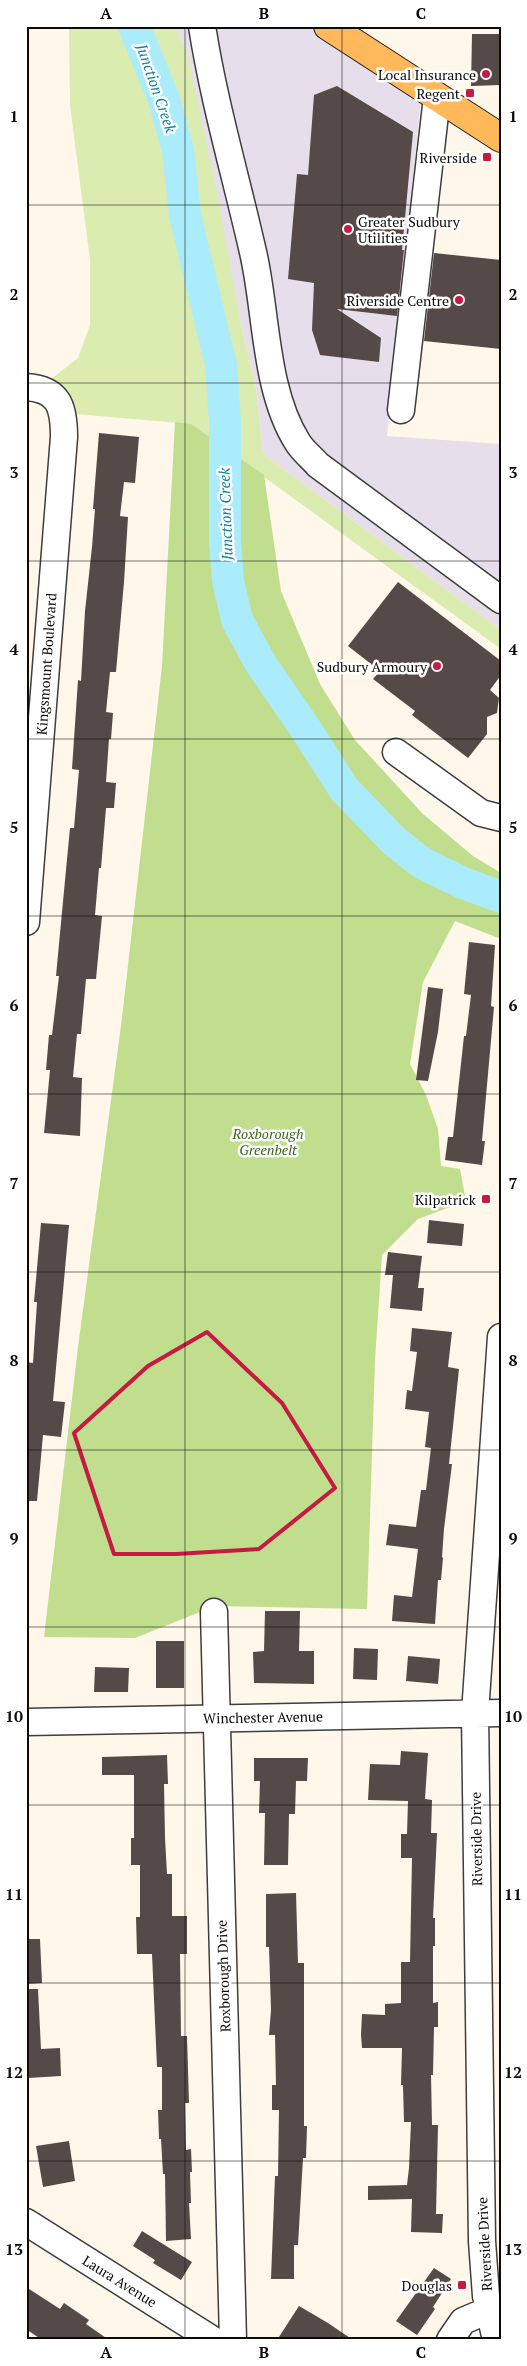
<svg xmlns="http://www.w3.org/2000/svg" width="527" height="2366" viewBox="0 0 527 2366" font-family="'PT Serif',serif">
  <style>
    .industrial { fill: #e7deeb }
    .green { fill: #dbecb1 }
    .forest { fill: #c1de8f }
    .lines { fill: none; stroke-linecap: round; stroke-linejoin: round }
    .river { stroke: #aaecfb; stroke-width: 32 }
    .building { fill: #554a47 }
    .minor-casing { stroke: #3e3e3e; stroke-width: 29 }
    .major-casing { stroke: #1c1c1c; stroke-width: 30 }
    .minor { stroke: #fff; stroke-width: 26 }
    .major { stroke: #ffb85a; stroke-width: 28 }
    .marked { fill: none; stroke: #c51a42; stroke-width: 4; stroke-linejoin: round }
    .grid { fill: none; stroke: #0b0b0b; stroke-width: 1; stroke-opacity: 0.55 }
    .poi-dot { fill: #c51a42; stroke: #fff; stroke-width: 2 }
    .labels { text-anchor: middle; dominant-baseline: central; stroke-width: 5; stroke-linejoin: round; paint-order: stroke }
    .poi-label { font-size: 14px; fill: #0b0b0b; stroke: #fff; text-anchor: end }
    .street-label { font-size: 14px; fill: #0b0b0b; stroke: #fff }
    .park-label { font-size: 14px; font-style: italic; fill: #376718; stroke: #fff }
    .water-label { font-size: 15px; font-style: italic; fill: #0c7fa5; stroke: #fff }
    .neatline { fill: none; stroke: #0b0b0b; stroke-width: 2 }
    .grid-label { font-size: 16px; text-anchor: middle; font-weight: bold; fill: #0b0b0b }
  </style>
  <rect width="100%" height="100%" fill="#fff7ea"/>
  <path class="industrial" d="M175 26H326L422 89 387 436 501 444V630L263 454 256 388 241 325 187 52Z"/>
  <path class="green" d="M69 26H175L187 52 216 186 241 325 256 388 263 454 501 630V649L191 424 64 413 41 387 78 358 90 325V260L70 105Z"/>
  <path class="forest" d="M175 422 191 424 264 475 281 591 320 684 355 740 423 814 473 856 501 873V939L455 921 423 982 410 1064 426 1095 438 1129 441 1166 460 1169 466 1201 418 1219 382 1255 375 1360 367 1609 215 1606 135 1638 44 1637 78 1347 122 1018 162 666Z"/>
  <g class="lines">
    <path class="river" d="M134 26 164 100 178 150 185 215 221 365 225 422V541L228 581 237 620 261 664 307 731 344 789 394 841 422 863 463 883 501 897"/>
  </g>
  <path class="building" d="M472 34H501V85L471 86Z
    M337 86 413 132 402 250H404L397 316 337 309 381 338 379 362 320 355 312 330 314 283 288 279 297 174 308 175 314 95Z
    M434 253 501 260V349L424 341Z
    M99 433 139 437 135 483 124 482 120 516 128 517 124 582 116 672H110L106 712 113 713 111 739H109L106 782 116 783 114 808H106L101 868H99L95 915 102 916 96 979H86L81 1034H77L73 1077 82 1078 80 1136 44 1133 50 1070H46L49 1035H52L59 976H56L62 912 70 828H74L79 770 72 769 78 680 81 681 85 611 92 547 95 509H93Z
    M398 582 501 661V675L490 690 499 698 497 713 487 717V734L468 758 412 715 415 711 373 679 380 671 348 646Z
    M469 942 495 945 491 1006 494 1007 482 1141H485L482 1165 445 1160 448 1137H453L464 1036H466L471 995 464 994Z
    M428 987 443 989 438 1032 428 1081 416 1080Z
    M429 1220 464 1224 462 1246 427 1243Z
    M41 1223 69 1225 53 1401 65 1402 61 1437 43 1435 37 1501H26V1362L33 1363 37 1302H34Z
    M388 1252 422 1256 418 1288H424L422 1311 390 1308 393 1275H385Z
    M412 1328 452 1332 448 1367 459 1369 449 1464H452L444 1529 442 1557 443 1558 441 1580H438L435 1624 392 1621 394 1595 412 1597 418 1549 386 1545 389 1524 416 1527 421 1490H426L431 1448 425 1447 429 1412 405 1409 407 1390 412 1391 417 1352 410 1351Z
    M265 1611H300L299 1651H314V1684L254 1683 253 1652 264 1651Z
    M156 1641H184V1688H156Z
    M354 1648 378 1649 377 1680 353 1679Z
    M408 1656 440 1659 438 1684 406 1681Z
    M95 1667 129 1668 128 1692H94Z
    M401 1751 428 1753 425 1799 432 1800 431 1833H437L433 1918H435V1946H433V2003L438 2002V2027H434L433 2075H431L432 2125H438L436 2214H443L442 2233 411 2232 412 2199 368 2200V2186L407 2185 409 2168 411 2122H404L403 2085H401L402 2048H362L361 2035 362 2014 385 2015V2004L401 2003V1962H410L412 1858H401V1834H407L408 1801 368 1800 370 1764 400 1765Z
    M167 1755 168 1784H164L165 1838 167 1874H172V1916H187V1954H180L181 2036H187L189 2103H185L186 2150 191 2149 192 2172H190L191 2203H189L191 2239 166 2241 165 2174H163L161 2139H159L158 2110H162V2067H157L152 1954H137L136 1917H140V1865H131V1838H134V1775H102V1757Z
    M254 1758H308L307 1781H296L295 1814H289L288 1865H264L265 1813H259L260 1781H254Z
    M296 1893 298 1963H304V2126H307L306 2158H303L298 2245H294V2279H271L275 2176H278L279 2110H272V2085H276L275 2035H269L271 2010 269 1947H266V1894Z
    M26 1939H40L42 1983 26 1984Z
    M26 1989H38L41 2049 60 2048 61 2076 28 2078Z
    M69 2141 75 2181 43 2187 36 2146Z
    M142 2231 192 2262 181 2280 153 2263 155 2260 133 2246Z
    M434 2268 451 2279 433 2307 435 2309 417 2335 396 2321Z
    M26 2287 60 2309 64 2303 89 2320 86 2324 109 2340H42L26 2329Z
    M299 2306 328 2323 353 2340H277Z"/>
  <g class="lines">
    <g class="minor-casing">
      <path id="minor" d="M202 26C214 103 236 177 253 252 267 312 264 390 298 443 303 451 312 458 318 465L501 600
        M26 387C59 389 64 407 64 437L26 922
        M401 410 437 97
        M396 752 481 813 501 818
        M214 1612 233 2340
        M26 1722 501 1713
        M26 2222 213 2340
        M450 2340 463 2321 489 2310
        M496 2340 486 2296 482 2241 475 1713 501 1337"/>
    </g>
    <g class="major-casing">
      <path id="major" d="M328 26 501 138"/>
    </g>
    <use href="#minor" class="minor"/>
    <use href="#major" class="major"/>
  </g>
  <path class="marked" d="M207 1332 282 1403 335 1488 259 1549 176 1554H114L74 1433 148 1366Z"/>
  <path class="grid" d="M185 26V2340M342 26V2340M26 205H501M26 383H501M26 561H501M26 739H501M26 916H501M26 1094H501M26 1272H501M26 1450H501M26 1627H501M26 1805H501M26 1983H501M26 2161H501"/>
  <g class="poi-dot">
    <circle cx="486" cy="74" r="5"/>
    <rect x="465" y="88" width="10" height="10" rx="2.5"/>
    <rect x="482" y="152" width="10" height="10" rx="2.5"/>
    <circle cx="348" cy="229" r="5"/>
    <circle cx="459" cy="300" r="5"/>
    <circle cx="437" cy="666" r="5"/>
    <rect x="481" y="1194" width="10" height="10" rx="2.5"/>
    <rect x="457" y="2280" width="10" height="10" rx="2.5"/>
  </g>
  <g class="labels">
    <g class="poi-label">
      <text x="476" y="74">Local Insurance</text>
      <text x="460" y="93">Regent</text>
      <text x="477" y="157">Riverside</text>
      <text x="358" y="221" text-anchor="start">Greater Sudbury<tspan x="358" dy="16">Utilities</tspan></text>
      <text x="449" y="300">Riverside Centre</text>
      <text x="427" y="666">Sudbury Armoury</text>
      <text x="476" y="1199">Kilpatrick</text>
      <text x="452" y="2285">Douglas</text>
    </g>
    <g class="street-label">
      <text transform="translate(46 664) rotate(-86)">Kingsmount Boulevard</text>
      <text transform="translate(263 1717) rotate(-1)">Winchester Avenue</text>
      <text transform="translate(476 1839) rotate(-91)">Riverside Drive</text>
      <text transform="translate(223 1976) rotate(-92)">Roxborough Drive</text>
      <text transform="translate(484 2244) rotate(-93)">Riverside Drive</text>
      <text transform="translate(120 2281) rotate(32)">Laura Avenue</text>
    </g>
    <g class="park-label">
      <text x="268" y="1133">Roxborough<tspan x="268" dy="16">Greenbelt</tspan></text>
    </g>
    <g class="water-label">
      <text transform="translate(157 88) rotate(71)">Junction Creek</text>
      <text transform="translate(225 514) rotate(-92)">Junction Creek</text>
    </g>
  </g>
  <rect width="527" height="2366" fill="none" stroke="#ffffff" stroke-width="55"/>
  <rect x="28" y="28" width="472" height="2310" class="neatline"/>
  <g class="grid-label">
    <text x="106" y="19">A</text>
    <text x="264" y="19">B</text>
    <text x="421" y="19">C</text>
    <text x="14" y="122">1</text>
    <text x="513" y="122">1</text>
    <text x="14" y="300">2</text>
    <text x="513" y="300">2</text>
    <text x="14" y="478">3</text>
    <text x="513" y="478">3</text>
    <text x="14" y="655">4</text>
    <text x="513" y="655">4</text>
    <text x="14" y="833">5</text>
    <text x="513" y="833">5</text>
    <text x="14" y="1011">6</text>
    <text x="513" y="1011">6</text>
    <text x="14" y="1189">7</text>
    <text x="513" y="1189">7</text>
    <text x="14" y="1366">8</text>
    <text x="513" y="1366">8</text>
    <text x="14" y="1544">9</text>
    <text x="513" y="1544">9</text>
    <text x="14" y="1722">10</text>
    <text x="513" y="1722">10</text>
    <text x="14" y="1900">11</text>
    <text x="513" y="1900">11</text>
    <text x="14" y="2078">12</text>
    <text x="513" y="2078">12</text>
    <text x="14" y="2255">13</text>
    <text x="513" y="2255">13</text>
    <text x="106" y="2358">A</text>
    <text x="264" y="2358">B</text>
    <text x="421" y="2358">C</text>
  </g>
</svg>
